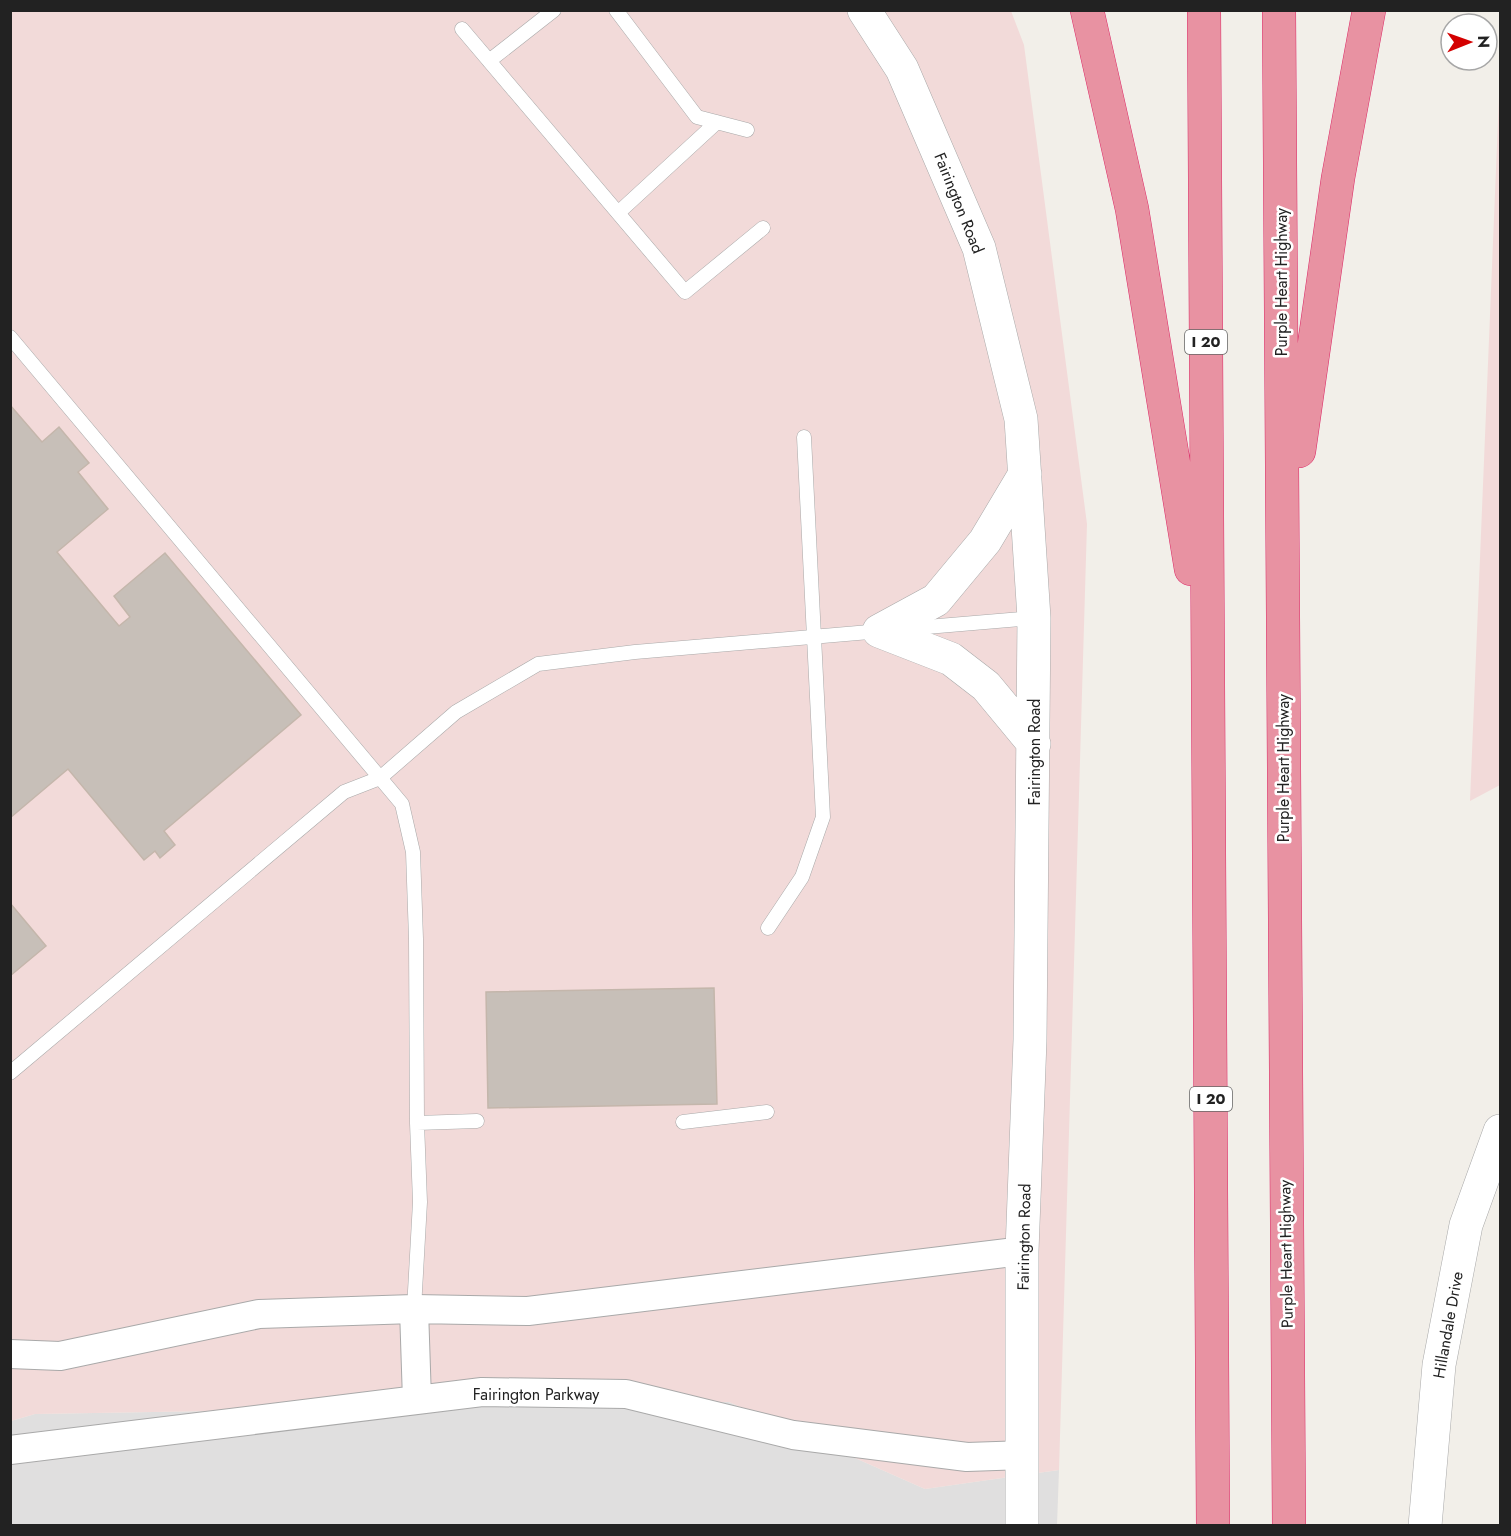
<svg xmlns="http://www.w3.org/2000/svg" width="1511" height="1536" viewBox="0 0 1511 1536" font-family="Jost,sans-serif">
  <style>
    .residential { fill: #e0dfdf }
    .commercial { fill: #f2dad9 }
    .building { fill: #c7bfb8; stroke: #c4b6ab; stroke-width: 1.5 }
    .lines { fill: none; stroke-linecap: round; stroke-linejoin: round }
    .service-casing { stroke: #a9a9a9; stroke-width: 15 }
    .minor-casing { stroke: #a9a9a9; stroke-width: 30 }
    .tertiary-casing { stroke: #a9a9a9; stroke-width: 34 }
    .motorway-casing { stroke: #dc2a67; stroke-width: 34 }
    .service { stroke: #fff; stroke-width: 14 }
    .minor { stroke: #fff; stroke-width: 28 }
    .tertiary { stroke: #fff; stroke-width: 33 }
    .motorway { stroke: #e892a2; stroke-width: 33 }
    .labels { text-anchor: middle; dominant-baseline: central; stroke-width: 5; stroke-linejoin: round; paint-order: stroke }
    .shield { fill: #fff; stroke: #646464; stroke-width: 1.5 }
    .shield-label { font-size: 15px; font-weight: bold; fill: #222 }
    .street-label { font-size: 16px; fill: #222; stroke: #fff }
  </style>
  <rect width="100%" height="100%" fill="#f2efe9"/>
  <path class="residential" d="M729 1402 925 1489 1059 1470 1057 1525 11 1526V1421L35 1414Z"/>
  <path class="commercial" d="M11 11H1011L1024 45 1087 524 1059 1470 925 1489 729 1402 35 1414 11 1421Z
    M1500 72V785L1470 801Z"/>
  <path class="building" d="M10 405 42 442 59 427 89 463 78 472 108 509 57 552 119 626 130 617 114 596 165 553 301 715 164 831 175 845 160 858 155 851 144 860 68 769 10 818Z
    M10 903 46 946 10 976Z
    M714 988 717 1104 488 1108 486 992Z"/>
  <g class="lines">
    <g class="service-casing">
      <path id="service" d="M616 10 697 117 747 130
        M462 29 685 292 763 228
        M489 61 554 10
        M618 213 717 122
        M10 337 402 804 413 852 416 939 417 1123 420 1202 414 1309
        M903 629 1034 618
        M768 928 802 877 823 817 804 437
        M10 1073 344 792 380 778 456 712 538 664 635 652 881 631
        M683 1122 767 1112
        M417 1123 477 1121"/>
    </g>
    <g class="minor-casing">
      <path id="minor" d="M414 1309 417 1400
        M10 1354 60 1356 259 1314 414 1309 528 1311 1022 1251
        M10 1450 482 1392 626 1394 793 1435 967 1457 1022 1455"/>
    </g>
    <g class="tertiary-casing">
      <path id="tertiary" d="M864 10 902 69 979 248 1021 419 1034 618 1030 1040 1022 1251V1526
        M879 631 936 600 985 541 1025 474
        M879 631 951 659 986 686 1034 744
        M1425 1526 1439 1365 1466 1225 1500 1131"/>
    </g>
    <g class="motorway-casing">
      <path id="motorway" d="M1087 10 1132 209 1191 569
        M1204 10 1213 1526
        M1279 10 1289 1526
        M1299 451 1338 178 1369 10"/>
    </g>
    <use href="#service" class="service"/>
    <use href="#minor" class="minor"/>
    <use href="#tertiary" class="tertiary"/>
    <use href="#motorway" class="motorway"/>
  </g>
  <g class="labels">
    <g class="shield">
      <rect x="1185" y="330" width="42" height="24" rx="4.5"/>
      <rect x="1190" y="1087" width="42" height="24" rx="4.5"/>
    </g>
    <g class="shield-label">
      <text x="1206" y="342">I 20</text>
      <text x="1211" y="1099">I 20</text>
    </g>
    <g class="street-label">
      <text transform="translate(959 203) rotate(68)">Fairington Road</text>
      <text transform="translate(1281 282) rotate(-90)">Purple Heart Highway</text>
      <text transform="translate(1034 752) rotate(-90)">Fairington Road</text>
      <text transform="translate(1283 768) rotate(-90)">Purple Heart Highway</text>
      <text transform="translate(1024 1237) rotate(-89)">Fairington Road</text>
      <text transform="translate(1286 1254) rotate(-91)">Purple Heart Highway</text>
      <text transform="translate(1448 1325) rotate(-80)">Hillandale Drive</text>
      <text x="536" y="1394">Fairington Parkway</text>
    </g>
  </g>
  <rect width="1511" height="1536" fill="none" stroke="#222222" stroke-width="24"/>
  <g transform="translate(1469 42) rotate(89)"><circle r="28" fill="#ffffff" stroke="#a7a7a7" stroke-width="1.5"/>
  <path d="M0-4.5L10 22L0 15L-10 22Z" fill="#d40000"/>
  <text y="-9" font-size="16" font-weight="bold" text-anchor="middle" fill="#222222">N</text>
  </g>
</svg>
